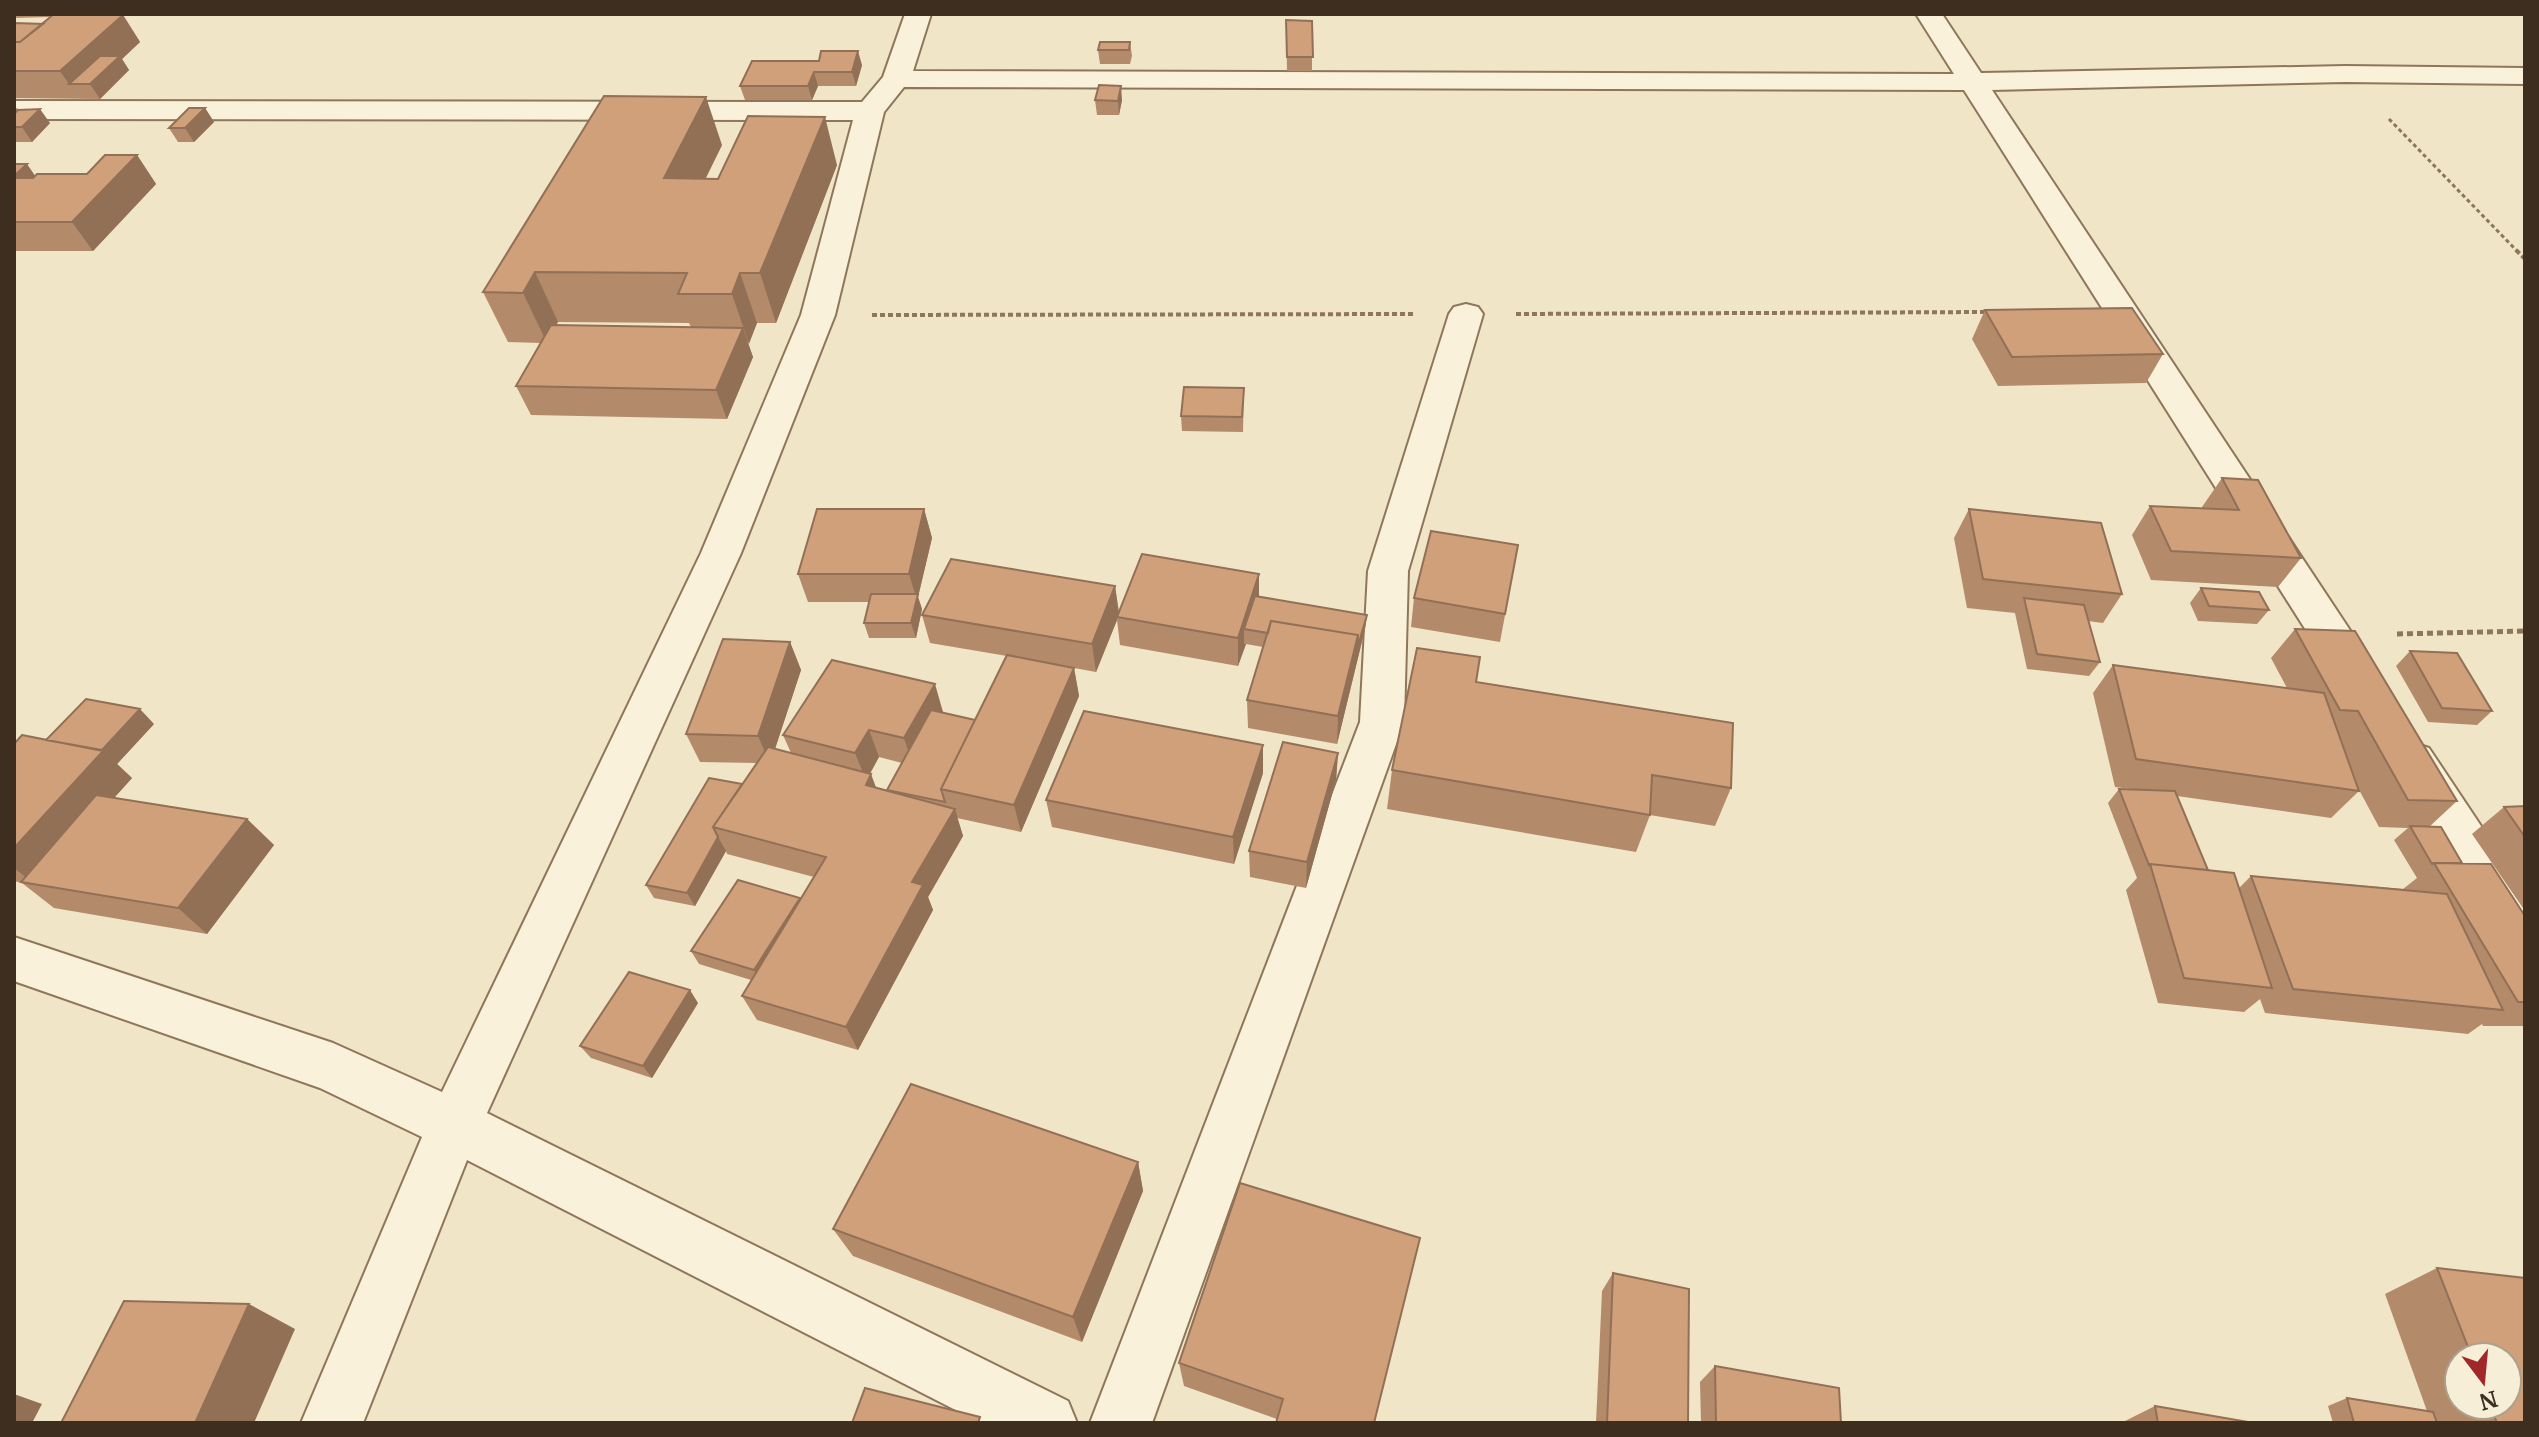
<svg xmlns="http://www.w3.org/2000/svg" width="2539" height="1437" viewBox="0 0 2539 1437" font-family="Merriweather,serif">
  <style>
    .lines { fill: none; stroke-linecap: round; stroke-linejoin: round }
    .minor-casing { stroke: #8e765b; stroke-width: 4 }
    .path-far2 { stroke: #8e765b; stroke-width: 3; stroke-dasharray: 4 3; stroke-linecap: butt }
    .path-far1 { stroke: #8e765b; stroke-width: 4; stroke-dasharray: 5 3; stroke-linecap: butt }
    .path { stroke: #8e765b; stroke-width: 5; stroke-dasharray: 6 4; stroke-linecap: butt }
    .minor { fill: #faf1db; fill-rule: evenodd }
    .wall { fill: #b38a6a; fill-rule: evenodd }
    .shaded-wall { fill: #927056 }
    .building { fill: #d0a07b; stroke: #927056; stroke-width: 2 }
  </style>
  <rect width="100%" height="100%" fill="#f1e5c7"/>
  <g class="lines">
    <g class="minor-casing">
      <path id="minor" d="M905 14H931L913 71 1954 74 1916 14H1942L1981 73 2345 66 2525 68V84L2345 82 1992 90 2375 668 2382 680 2375 692 2360 696 2345 692 1964 90 904 87 884 112 835 315 741 553 487 1113 1068 1401 1077 1423H981L467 1160 363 1423H301L422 1137 320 1088 14 981V937L333 1043 442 1092 701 553 801 315 853 120 14 119V101L862 102 883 77Z
        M1466 304 1478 307 1483 314 1408 571 1404 722 1152 1423H1090L1360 722 1368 571 1449 314 1454 307Z
        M2413 743 2429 748 2525 892V955L2508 948 2397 774 2390 761 2397 748Z"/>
    </g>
    <path class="path-far2" d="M2389 119 2518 252"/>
    <path class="path-far1" d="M2516 250 2525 259
      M1516 314 1990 312
      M872 315 1414 314"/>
    <path class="path" d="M2397 634 2525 631"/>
    <use href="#minor" class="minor"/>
  </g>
  <path class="wall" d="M14 14H100L99 15H123L140 42 122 59 129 70 100 99 14 98V23L43 24 50 17 14 18Z
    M1286 20 1312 21V71H1287Z
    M1130 42 1132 56 1130 64H1100L1098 50Z
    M752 61 862 65 856 86H818L812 100H745L740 86Z
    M1095 100H1122L1119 115H1097Z
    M14 107 50 123 32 142H14Z
    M205 108 214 122 194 142H178L169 128Z
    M722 145 705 179H718L837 165 776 323H757L748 344 753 357 727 419 531 415 516 386 541 343 508 342 483 292ZM558 322 689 323 691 327 556 325Z
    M137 155 156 184 93 251H14V164L35 176 87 174Z
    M1985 310 2163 354 2146 383 1998 386 1972 339Z
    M1244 388 1243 432 1182 431 1181 416Z
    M2222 478 2301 558 2278 587 2151 580 2132 535 2150 506 2202 509V507Z
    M924 509 932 538 918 597 922 609 916 638H869L864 623 869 602H808L798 574Z
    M1969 509 2122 594 2103 623 2088 621 2100 662 2089 676 2027 669 2015 613 1967 608 1954 538Z
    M1518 545 1500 642 1411 627 1414 598Z
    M1115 586 1119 612 1259 597 1367 615 1365 629 1337 744 1248 728 1247 700 1263 647 1246 644 1238 666 1120 645 1117 620 1096 672 1074 668 1079 696 1021 832 957 818 963 836 928 897 933 910 858 1050 757 1020 742 996 751 980 699 964 691 951 800 900 814 877 727 854 726 851 695 906 654 898 646 885 742 784 756 763 700 762 686 734 790 642 801 670 775 749 791 753 783 735 943 712V713L975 720 1007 656 930 643 922 615ZM879 757 902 763 888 791 876 788 870 774Z
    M2201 588 2269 610 2257 624 2198 621 2190 603Z
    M2295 629 2457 801 2429 827 2462 863 2525 916V1026H2483L2482 1024 2468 1034 2265 1013 2260 999 2244 1012 2158 1003 2126 890 2137 878 2108 803 2119 789H2131L2115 787 2093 693 2113 665 2287 688 2271 658ZM2357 786 2379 827 2408 828 2394 840 2417 878 2403 889 2251 876 2239 888 2208 870 2177 796 2331 818 2359 791Z
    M2410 651 2492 711 2477 725 2428 722 2396 666Z
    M1476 682 1731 788 1715 826 1650 815 1636 852 1387 809 1392 770Z
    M154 724 117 764 132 778 114 798 247 819 274 845 207 934 54 908 22 883 14 881V744L46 740Z
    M1338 753 1336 780 1306 888 1250 877 1249 851Z
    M1263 773 1234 864 1052 827 1046 800Z
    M2525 806V911L2472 834 2504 807Z
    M698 1003 652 1078 591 1058 580 1046Z
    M1138 1162 1143 1191 1082 1342 853 1256 833 1229Z
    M1420 1238 1277 1419 1184 1386 1179 1363Z
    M2437 1268 2525 1278V1423H2333L2328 1406 2347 1398 2427 1411 2385 1294ZM2459 1357H2507V1405H2459Z
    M1613 1273 1688 1423H1596L1602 1291Z
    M1715 1366 1841 1423H1701L1700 1382Z
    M2155 1406 2254 1423H2125V1421Z"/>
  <path class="shaded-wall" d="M123 15 140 42 122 59 129 70 100 99 90 84H69L60 71Z
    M858 51 862 65 856 86 852 72Z
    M814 72 818 86 812 100 808 86Z
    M1121 86 1122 100 1119 115 1118 101Z
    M706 97 722 145 682 227 664 178Z
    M205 108 214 122 194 142 185 128Z
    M40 109 50 123 32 142 22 127Z
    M825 117 837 165 776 323 760 273Z
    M137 155 156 184 93 251 72 222Z
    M27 164 47 193 14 180V176Z
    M535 272 558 322 547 343 523 293Z
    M740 273 757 323 749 344 732 294Z
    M743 328 753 357 727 419 716 390Z
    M924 509 932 538 918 597 922 609 916 638 911 623 917 600 909 574Z
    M1259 574V603L1244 629V644H1246L1238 666V638Z
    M1115 586 1119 615 1117 617V620L1096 672 1092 644Z
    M1367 615 1365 629 1337 744 1338 716 1358 635Z
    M790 642 801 670 770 764 758 736Z
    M1074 668 1079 696 1021 832 1014 805Z
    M935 684 943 712 913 765 904 738Z
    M140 709 154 724 117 764 132 778 36 885 14 868V848Z
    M869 730 879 757 866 780 855 753Z
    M1263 745V773L1234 864 1233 837Z
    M1338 753 1336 780 1306 888 1307 862Z
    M871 774 881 801 866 785Z
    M955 809 963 836 928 897 933 910 858 1050 846 1027 912 882Z
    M247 819 274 845 207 934 178 908Z
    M718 837 726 851 695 906 687 893Z
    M800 898 806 912 761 983 754 970Z
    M690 990 698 1003 652 1078 643 1066Z
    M1138 1162 1143 1191 1082 1342 1073 1317Z
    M249 1304 295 1329 254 1423H195Z
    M14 1394 42 1404 32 1423H14Z"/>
  <path class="building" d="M54 14 123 15 60 71H14V42H20Z
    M1286 20 1312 21 1313 57H1287Z
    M14 23 43 24 20 42H14Z
    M1100 42H1130L1129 50H1098Z
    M821 51H858L852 72H814L808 86H740L752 61H819Z
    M100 56H120L90 84H69Z
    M1099 85 1121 86 1118 101 1095 100Z
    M604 96 706 97 664 178 718 179 748 116 825 117 760 273H740L732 294H678L687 273 535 272 523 293 483 292Z
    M189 108H205L185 128H169Z
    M40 109 22 127H14V114L18 110Z
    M105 155H137L72 222H14V178H33L37 174H87Z
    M14 164H27L14 176Z
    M2132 308 2163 354 2012 357 1985 310Z
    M551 325 743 328 716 390 516 386Z
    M1184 387 1244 388 1242 417 1181 416Z
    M2222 478 2258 480 2301 558 2171 551 2150 506 2239 510Z
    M817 509H924L909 574H798Z
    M1969 509 2101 523 2122 594 1983 579Z
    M1431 531 1518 545 1505 614 1414 598Z
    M1142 554 1259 574 1238 638 1117 617Z
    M951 559 1115 586 1092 644 922 615Z
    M2201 588 2259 592 2269 610 2209 606Z
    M871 594H918L911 623H864Z
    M1255 596 1367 615 1357 649 1358 635 1271 621 1268 633 1244 629Z
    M2024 598 2084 605 2100 662 2037 654Z
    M1271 621 1358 635 1338 716 1247 700Z
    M2295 629 2355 631 2457 801 2408 800 2358 711 2340 710Z
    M723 639 790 642 758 736 686 734Z
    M1417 648 1480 657 1476 682 1733 723 1731 788 1652 775 1650 815 1392 770Z
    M2410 651 2457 653 2492 711 2442 708Z
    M1007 655 1074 668 1014 805 941 789Z
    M832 660 935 684 904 738 869 730 855 753 783 735Z
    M2113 665 2324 693 2359 791 2136 759Z
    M86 699 140 709 102 750 46 740Z
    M931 710 975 720 941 789 945 802 887 790Z
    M1084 711 1263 745 1233 837 1046 800Z
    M22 735 103 751 14 848V744Z
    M1283 742 1338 753 1307 862 1249 851Z
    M768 747 871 774 866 785 955 809 912 882 923 885 846 1027 742 996 826 857 713 827Z
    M709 778 742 784 713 827 718 837 687 893 646 885Z
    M2119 789 2175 791 2208 870 2150 864 2149 865Z
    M96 795 247 819 178 908 21 882Z
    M2525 806V837L2504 807Z
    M2410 826 2441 827 2462 863H2434L2432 864Z
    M2434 863 2491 864 2525 916V1002H2518Z
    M2150 864 2234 873 2272 988 2184 978Z
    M2251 876 2447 894 2503 1010 2293 989Z
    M738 880 800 898 754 970 691 951Z
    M629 972 690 990 643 1066 580 1046Z
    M911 1084 1138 1162 1073 1317 833 1229Z
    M1240 1183 1420 1238 1374 1423H1276L1283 1399 1179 1363Z
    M2437 1268 2525 1278V1423H2497L2490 1405H2507V1357H2472Z
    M1613 1273 1689 1289 1688 1423H1607Z
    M124 1301 249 1304 195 1423H61Z
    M1715 1366 1839 1388 1841 1423H1716Z
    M865 1388 980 1417 978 1423H852Z
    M2347 1398 2433 1412 2437 1423H2354Z
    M2155 1406 2254 1423H2158Z"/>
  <rect width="2539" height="1437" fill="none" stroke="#3d2e1f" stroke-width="32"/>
  <g transform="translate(2483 1381) rotate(164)"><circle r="38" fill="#f7eed7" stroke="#ada18d" stroke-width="2"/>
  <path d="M0-6L14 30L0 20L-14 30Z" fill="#a02828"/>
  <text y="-12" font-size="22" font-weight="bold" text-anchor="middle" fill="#3d2e1f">N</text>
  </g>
</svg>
